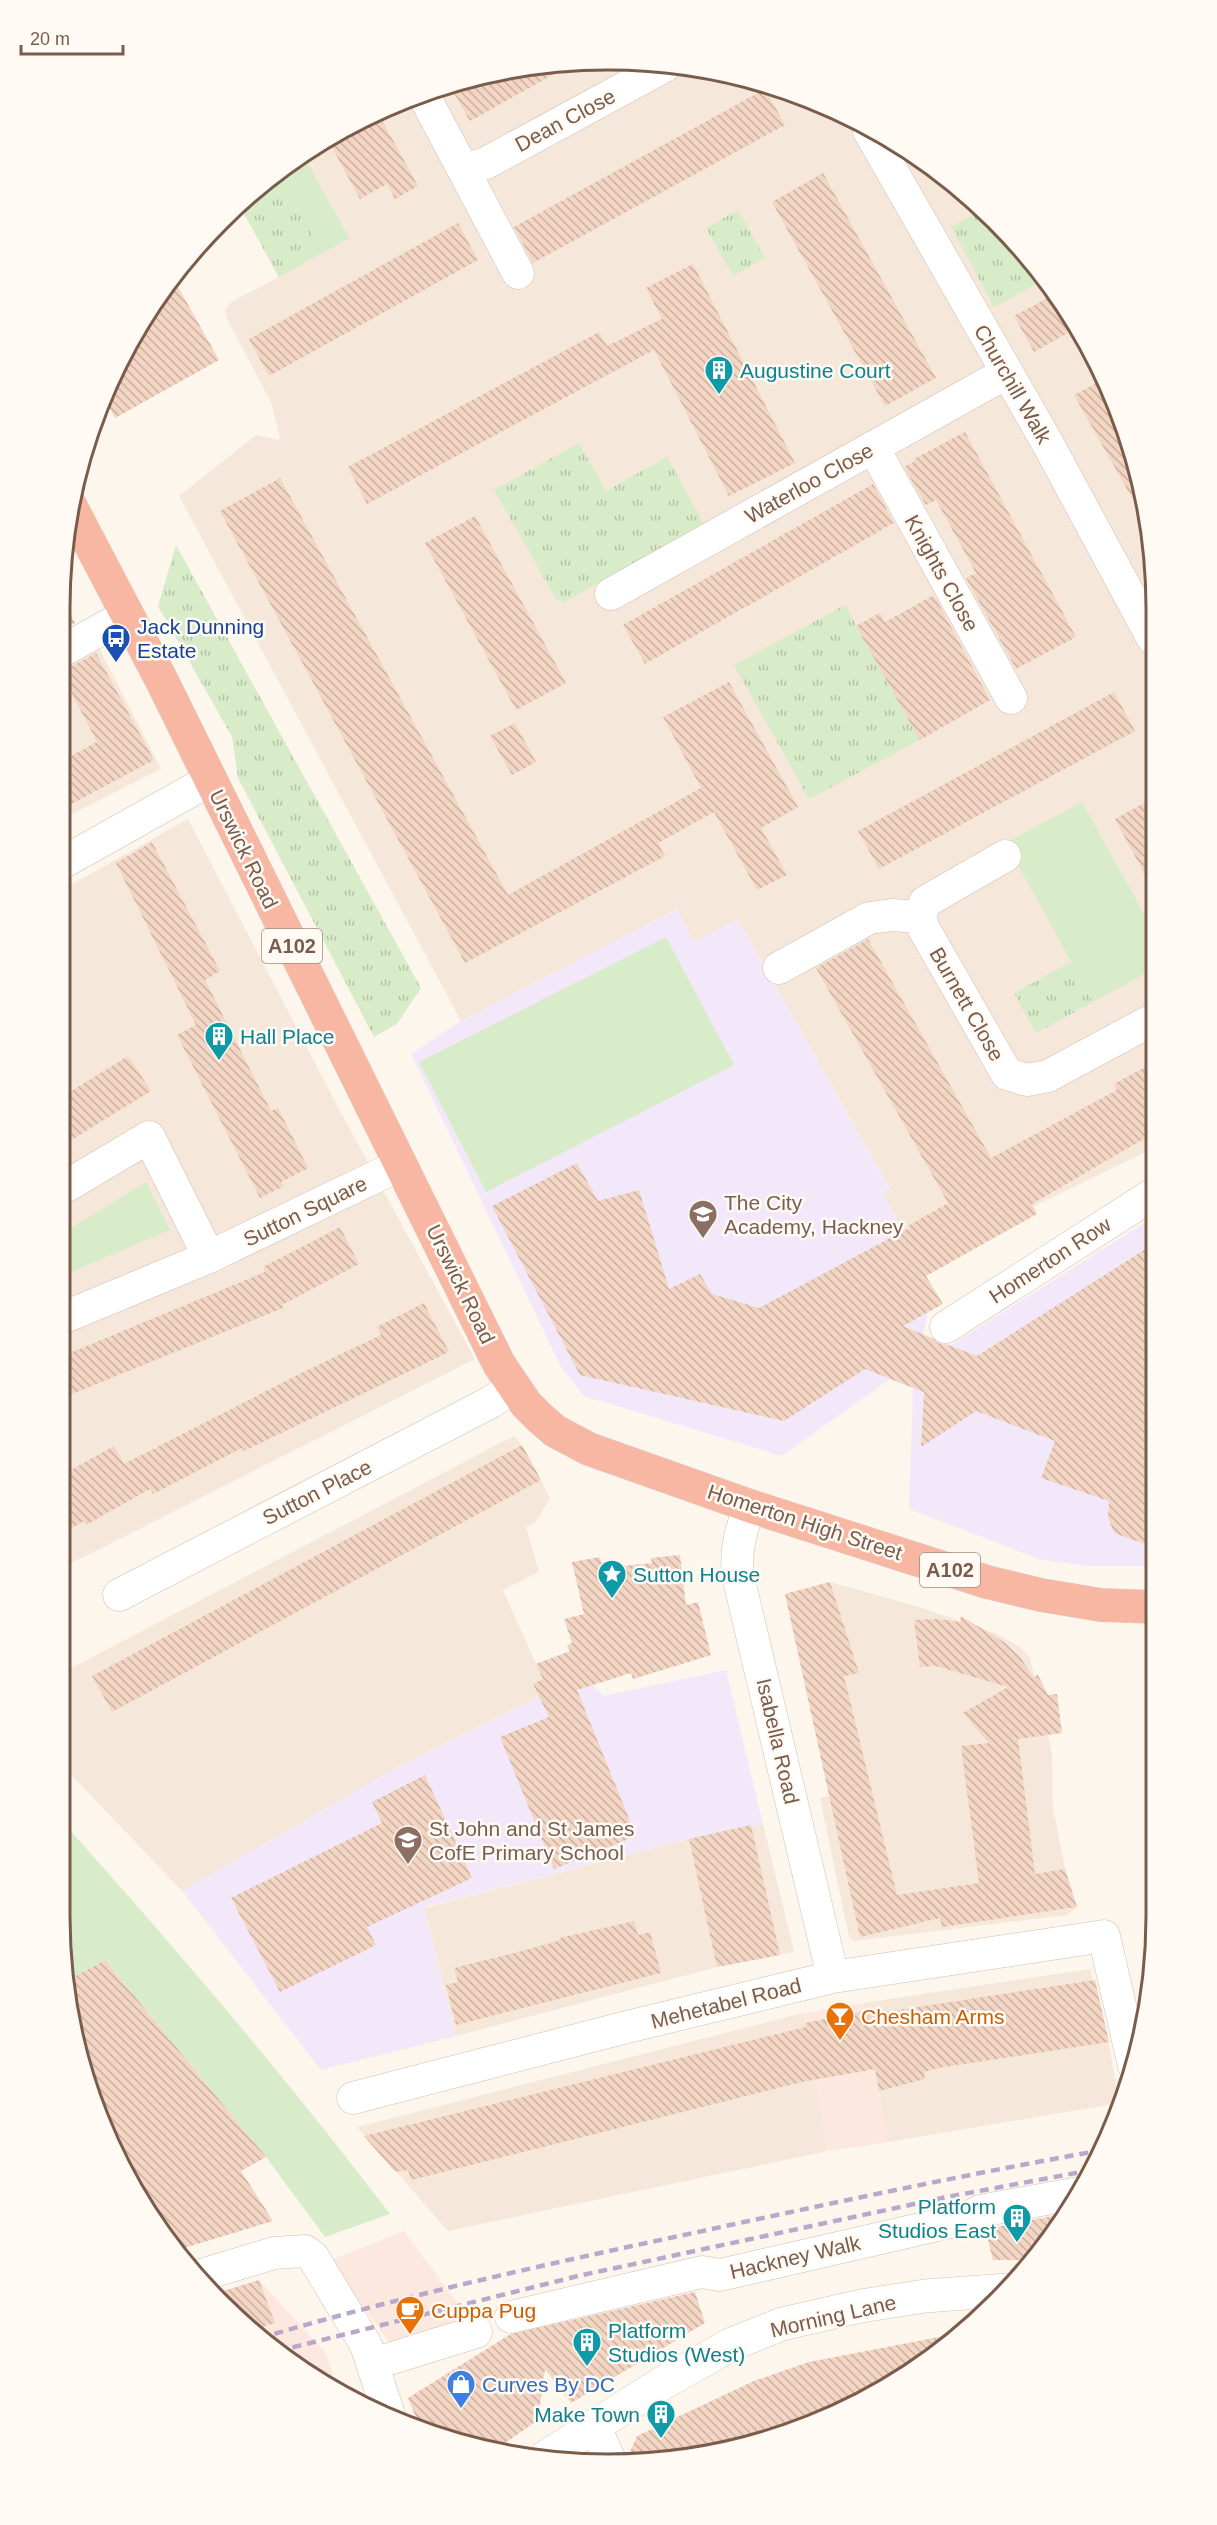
<svg xmlns="http://www.w3.org/2000/svg" width="1217" height="2525" viewBox="0 0 1217 2525" font-family="Arial,sans-serif">
  <style>
    .residential { fill: #f5e8da }
    .commercial { fill: #fde8e0 }
    .education { fill: #f3e8fa }
    .grass { fill: url(#grass-tufts) }
    .green { fill: #d8ecc9 }
    .building { fill: url(#building-back-hatch) }
    .lines { fill: none; stroke-linecap: round; stroke-linejoin: round }
    .street-casing { stroke: #d1beb0; stroke-width: 33 }
    .secondary-casing { stroke: #d6c0b0; stroke-width: 34 }
    .highway-casing { stroke: #dad1cd; stroke-width: 34 }
    .street { stroke: #fff; stroke-width: 32 }
    .secondary { stroke: #fff; stroke-width: 33 }
    .highway { stroke: #f7b7a3; stroke-width: 33 }
    .rail { stroke: #b9a8c9; stroke-width: 4.5; stroke-dasharray: 9 6; stroke-linecap: butt }
    .labels { text-anchor: middle; dominant-baseline: central; stroke-width: 5; stroke-linejoin: round; paint-order: stroke }
    .shield { fill: #fffaf3; stroke: #a28b7f; stroke-width: 1.5 }
    .shield-label { font-size: 20px; font-weight: bold; fill: #7a5c4d }
    .street-label { font-size: 21px; fill: #7a5c4d; stroke: #fffaf3 }
    .culture-label { font-size: 21px; fill: #0d838f; stroke: #fffaf3; text-anchor: start }
    .transit-label { font-size: 21px; fill: #164399; stroke: #fffaf3; text-anchor: start }
    .education-label { font-size: 21px; fill: #785e54; stroke: #fffaf3; text-anchor: start }
    .food-label { font-size: 21px; fill: #c56008; stroke: #fffaf3; text-anchor: start }
    .shop-label { font-size: 21px; fill: #366cbe; stroke: #fffaf3; text-anchor: start }
    .rim { fill: none; stroke: #7a5c4d; stroke-width: 3 }
  </style>
  <defs>
    <pattern id="grass-tufts" width="24" height="20" patternUnits="userSpaceOnUse" patternTransform="scale(1.5)"><rect width="24" height="20" fill="#d8ecc9"/><path d="M3 7l-1-3M5 7V3M7 7l1-3M15 17l-1-3M17 17v-4M19 17l1-3" fill="none" stroke="#b4c2a5"/></pattern>
    <pattern id="building-back-hatch" width="6" height="6" patternUnits="userSpaceOnUse" patternTransform="scale(1.5)"><rect width="6" height="6" fill="#f3d5c3"/><path d="M-1 5l2 2M0 0l6 6M5-1l2 2" fill="none" stroke="#cab0a1"/></pattern>
  </defs>
  <rect width="100%" height="100%" fill="#fdf6ec"/>
  <path class="residential" d="M609 60 716 71 819 102 942 173 1043 274 1115 398 1152 537 1154 1148 919 1262 883 1194 890 1189 738 919 694 942 677 909 461 1021 179 496 256 435 280 440 271 402 226 317V309L231 302 279 277 239 205 304 152 399 102 502 70Z
    M95 640 161 769 60 820V659Z
    M188 819 340 1111 475 1359 60 1569V891Z
    M514 1436 524 1448 550 1498 536 1522 526 1527 539 1572 503 1590 543 1679 533 1684 539 1697 405 1763 182 1891 60 1763V1674Z
    M830 1582 916 1606 995 1633 1020 1647 1030 1658 1052 1754 1053 1808 1065 1869 1077 1907 1068 1915 854 1941 849 1937 820 1798 831 1795 785 1594Z
    M763 1824 794 1952 717 1967 456 2036 424 1908 689 1839Z
    M1090 1969 1109 2042 1119 2103 888 2142 863 2003Z
    M803 2013 828 2151 448 2231 357 2127Z"/>
  <path class="commercial" d="M863 2003 888 2142 828 2151 803 2013Z
    M404 2231 474 2325 392 2346 329 2261Z
    M259 2280 326 2353 338 2393 247 2329 214 2294Z"/>
  <path class="education" d="M677 909 694 942 738 919 890 1190 883 1194 919 1262 928 1312 923 1335 951 1345 1155 1216 1156 1566H1086L1039 1559 909 1509 913 1388 890 1379 782 1456 584 1396 561 1367 411 1054 461 1021Z
    M726 1670 763 1824 689 1839 424 1907 456 2036 321 2070 182 1891 405 1763 539 1697 580 1681 593 1685 603 1696Z"/>
  <path class="grass" d="M302 154 349 238 279 277 239 205Z
    M738 210 765 258 733 276 706 228Z
    M980 211 1046 279 994 307 951 227Z
    M579 443 606 491 667 457 704 524 564 602 556 599 494 490Z
    M176 545 421 988 397 1024 374 1037 238 778 232 737 158 606Z
    M845 605 920 740 809 799 734 665Z
    M1071 962 1093 1002 1036 1033 1014 993Z"/>
  <path class="green" d="M302 154 349 238 322 253 278 173Z
    M1082 802 1154 932V969L1093 1002 1006 843Z
    M666 937 734 1065 486 1192 419 1062Z
    M146 1182 170 1230 64 1275C67 1288 68 1296 60 1307V1235Z
    M60 1819C175 1947 286 2077 390 2214L325 2237 266 2157 105 1960 70 1979 60 1916Z"/>
  <path class="building" d="M574 63 470 121 450 86 502 70Z
    M765 89 785 125 533 263 514 227Z
    M378 113 418 186 395 199 387 184 360 199 328 140Z
    M823 173 936 378 885 406 772 202Z
    M458 223 478 260 269 376 249 339Z
    M693 264 795 463 729 496 654 350 367 504 348 467 599 332 607 346 662 319 646 288Z
    M173 278 219 360 115 418 103 397 153 303Z
    M1055 294 1075 329 1034 352 1014 316Z
    M1104 379 1115 398 1141 495 1132 498 1074 395Z
    M965 432 1076 637 1016 669 966 578 976 573 936 500 926 505 904 467 915 461 914 459Z
    M280 478 508 895 701 788 663 717 729 682 798 807 761 828 787 875 757 890 714 812 658 843 665 856 465 963 220 511Z
    M873 484 894 523 645 664 623 625Z
    M475 516 566 683 516 710 425 543Z
    M934 595 990 700 920 740 856 626 880 613 885 622Z
    M61 597 75 623 60 631V608Z
    M96 653 154 760 60 810V762L97 742 60 670 69 668Z
    M1114 692 1135 731 879 869 858 831Z
    M515 723 536 762 512 775 490 736Z
    M1153 798V890L1115 819Z
    M152 842 220 971 205 980 271 1111 278 1108 308 1168 281 1182 284 1186 260 1198 177 1035 196 1025 116 863Z
    M868 939 991 1158 1117 1090 1114 1084 1154 1062V1125L1143 1132 1147 1137 1032 1204 1037 1214 926 1276 943 1304 903 1326 932 1338 938 1343 948 1345 977 1356 1155 1243 1156 1548 1114 1533 1108 1517 1109 1501 1041 1478 1055 1441 976 1411 921 1447 924 1392 865 1369 784 1421 580 1375 492 1206 577 1163 598 1201 639 1190 669 1289 700 1274 712 1294 759 1308 909 1228 908 1226 948 1203 816 968Z
    M128 1056 151 1091 60 1147V1098Z
    M340 1227 359 1264 282 1305 283 1308 60 1399V1357L265 1272 263 1267Z
    M424 1303 449 1352 244 1451 242 1448 153 1494 150 1489 86 1525 84 1521 60 1535V1476L114 1446 124 1464 301 1373 381 1335 377 1327Z
    M522 1445 541 1480 112 1712 92 1676Z
    M680 1555 686 1605 698 1602 711 1655 633 1679 631 1673 577 1690 636 1836 554 1869 500 1737 549 1717 533 1684 543 1679 536 1664 570 1651 567 1645 572 1643 564 1619 584 1614 572 1562 600 1557 603 1568 652 1563 651 1558Z
    M830 1582 859 1673 844 1676 897 1895 979 1883 961 1746 989 1743 963 1713 1008 1687 936 1666 920 1667 914 1620 938 1619 960 1622 961 1616 1004 1642 1021 1658 1033 1677 1038 1675 1048 1695 1057 1694 1062 1733 1018 1739 1035 1874 1065 1869 1077 1907 942 1927 940 1918 860 1937 785 1594Z
    M425 1775 472 1878 367 1927 376 1945 280 1992 231 1898 382 1823 372 1802Z
    M751 1825 780 1955 717 1967 689 1839Z
    M634 1921 638 1935 650 1932 661 1973 456 2025 446 1985 458 1982 454 1968 522 1951 561 1940 560 1938Z
    M105 1960 266 2157 241 2171 273 2221 174 2251 89 2093 70 1979Z
    M1095 1980 1109 2042 938 2068 924 2072 925 2079 879 2091 875 2069 802 2082 411 2180 408 2170 395 2172 364 2136 806 2027 805 2023 865 2011V2015Z
    M1069 2213 1033 2260H993L985 2229Z
    M259 2280 275 2323 249 2331 214 2294Z
    M695 2292 705 2323 571 2403 545 2369 538 2420 495 2450H489L421 2424 415 2415 408 2398 511 2334Z
    M955 2334 860 2402 816 2413 770 2429 750 2439 680 2460 627 2459 637 2436 754 2381 809 2362Z"/>
  <g class="lines">
    <g class="street-casing">
      <path id="street" d="M423 94 518 273
        M869 131 1048 444 1153 639
        M464 170 486 163 665 66
        M873 447 1011 698
        M611 594 1006 373
        M60 652 127 615
        M1005 856 925 902 920 917 924 929 1007 1074 1027 1080 1048 1076 1154 1019
        M60 864 210 780
        M779 968 869 918 892 915 920 917
        M60 1190 149 1137 209 1257
        M60 1319 209 1257 400 1165
        M946 1327 1155 1193
        M750 1506C741 1530 735 1549 738 1576L833 1977
        M119 1595 491 1402 514 1387
        M353 2098 623 2028 833 1977 1104 1936 1134 2066
        M198 2276 274 2253 305 2251 313 2257 366 2345 388 2412
        M511 2317 702 2272 720 2275 968 2218 980 2211 1079 2193
        M373 2364 476 2332
        M594 2425 609 2458"/>
    </g>
    <g class="secondary-casing">
      <path id="secondary" d="M547 2456 661 2384 732 2344 782 2324 861 2306 925 2296 1008 2290"/>
    </g>
    <g class="highway-casing">
      <path id="highway" d="M70 505 161 679 499 1364 526 1404 540 1418 555 1431 589 1449 750 1506 987 1582 1041 1595 1101 1605 1156 1607"/>
    </g>
    <use href="#street" class="street"/>
    <use href="#secondary" class="secondary"/>
    <use href="#highway" class="highway"/>
    <path class="rail" d="M260 2338C399 2297 542 2265 684 2235 823 2205 962 2175 1103 2150
      M278 2351 578 2276 947 2197 1092 2170"/>
  </g>
  <defs>
    <g id="building-pin" transform="scale(1.5)"><path d="M0 17L-7.5 6A9.5 9.5 0 1 1 7.5 6Z" fill="#0f9aa8" stroke="#fffaf3"/><path d="M-4-6H4V6H1V3H-1V6H-4ZM-2.5-4.3h1.7v1.8h-1.7ZM.8-4.3h1.7v1.8H.8ZM-2.5-1h1.7V.8h-1.7ZM.8-1h1.7V.8H.8Z" fill="#fff"/></g>
    <g id="bus-pin" transform="scale(1.5)"><path d="M0 17L-7.5 6A9.5 9.5 0 1 1 7.5 6Z" fill="#1a4fb4" stroke="#fffaf3"/><path d="M-5-6H5V4H4V6H2V4H-2V6H-4V4H-5ZM-3.5-4V0h7V-4ZM-3.5 1.2v1.5H-2V1.2ZM2 1.2v1.5H3.5V1.2Z" fill="#fff"/></g>
    <g id="school-pin" transform="scale(1.5)"><path d="M0 17L-7.5 6A9.5 9.5 0 1 1 7.5 6Z" fill="#8d6e63" stroke="#fffaf3"/><path d="M0-5L7-2L0 1L-7-2ZM-4 1L0 2.5L4 1V4Q0 6-4 4Z" fill="#fff"/></g>
    <g id="sight-pin" transform="scale(1.5)"><path d="M0 17L-7.5 6A9.5 9.5 0 1 1 7.5 6Z" fill="#0f9aa8" stroke="#fffaf3"/><path d="M0-6L1.8-2.2L6-1.7L2.9 1.2L3.7 5.4L0 3.3L-3.7 5.4L-2.9 1.2L-6-1.7L-1.8-2.2Z" fill="#fff"/></g>
    <g id="bar-pin" transform="scale(1.5)"><path d="M0 17L-7.5 6A9.5 9.5 0 1 1 7.5 6Z" fill="#e8710a" stroke="#fffaf3"/><path d="M-6-5H6L.8 .8V4.5H3.5V6h-7V4.5H-.8V.8Z" fill="#fff"/></g>
    <g id="cafe-pin" transform="scale(1.5)"><path d="M0 17L-7.5 6A9.5 9.5 0 1 1 7.5 6Z" fill="#e8710a" stroke="#fffaf3"/><path d="M-5.5-4.5H6V0H3Q3 3.5 0 3.5H-2.5Q-5.5 3.5-5.5 0ZM3-3.2v2h1.7v-2ZM-6 4.5H4V6H-6Z" fill="#fff"/></g>
    <g id="shop-pin" transform="scale(1.5)"><path d="M0 17L-7.5 6A9.5 9.5 0 1 1 7.5 6Z" fill="#3f7fe0" stroke="#fffaf3"/><path d="M-5-2.5h2.3a2.7 3.5 0 0 1 5.4 0H5L5.5 6h-11ZM-1.5-2.5h3a1.5 2.3 0 0 0-3 0Z" fill="#fff"/></g>
  </defs>
  <g fill-rule="evenodd">
    <use href="#building-pin" x="719" y="370"/>
    <use href="#bus-pin" x="116" y="638"/>
    <use href="#building-pin" x="219" y="1036"/>
    <use href="#school-pin" x="703" y="1214"/>
    <use href="#sight-pin" x="612" y="1574"/>
    <use href="#school-pin" x="408" y="1840"/>
    <use href="#bar-pin" x="840" y="2016"/>
    <use href="#building-pin" x="1017" y="2218"/>
    <use href="#cafe-pin" x="410" y="2310"/>
    <use href="#building-pin" x="587" y="2342"/>
    <use href="#shop-pin" x="461" y="2384"/>
    <use href="#building-pin" x="661" y="2414"/>
  </g>
  <g class="labels">
    <g class="shield">
      <rect x="262" y="929" width="60" height="34" rx="4.5"/>
      <rect x="920" y="1553" width="60" height="34" rx="4.5"/>
    </g>
    <g class="shield-label">
      <text x="292" y="946">A102</text>
      <text x="950" y="1570">A102</text>
    </g>
    <g class="street-label">
      <text transform="translate(565 120) rotate(-28)">Dean Close</text>
      <text transform="translate(1013 384) rotate(60)">Churchill Walk</text>
      <text transform="translate(809 483) rotate(-29)">Waterloo Close</text>
      <text transform="translate(942 573) rotate(61)">Knights Close</text>
      <text transform="translate(244 849) rotate(64)">Urswick Road</text>
      <text transform="translate(967 1004) rotate(60)">Burnett Close</text>
      <text transform="translate(305 1211) rotate(-26)">Sutton Square</text>
      <text transform="translate(1050 1260) rotate(-33)">Homerton Row</text>
      <text transform="translate(461 1284) rotate(64)">Urswick Road</text>
      <text transform="translate(317 1492) rotate(-27)">Sutton Place</text>
      <text transform="translate(805 1522) rotate(18)">Homerton High Street</text>
      <text transform="translate(778 1741) rotate(77)">Isabella Road</text>
      <text transform="translate(726 2003) rotate(-14)">Mehetabel Road</text>
      <text transform="translate(795 2257) rotate(-13)">Hackney Walk</text>
      <text transform="translate(833 2316) rotate(-13)">Morning Lane</text>
    </g>
    <g class="culture-label">
      <text x="740" y="370">Augustine Court</text>
      <text x="240" y="1036">Hall Place</text>
      <text x="633" y="1574">Sutton House</text>
      <text x="996" y="2206" text-anchor="end">Platform<tspan x="996" dy="24">Studios East</tspan></text>
      <text x="608" y="2330">Platform<tspan x="608" dy="24">Studios (West)</tspan></text>
      <text x="640" y="2414" text-anchor="end">Make Town</text>
    </g>
    <g class="transit-label">
      <text x="137" y="626">Jack Dunning<tspan x="137" dy="24">Estate</tspan></text>
    </g>
    <g class="education-label">
      <text x="724" y="1202">The City<tspan x="724" dy="24">Academy, Hackney</tspan></text>
      <text x="429" y="1828">St John and St James<tspan x="429" dy="24">CofE Primary School</tspan></text>
    </g>
    <g class="food-label">
      <text x="861" y="2016">Chesham Arms</text>
      <text x="431" y="2310">Cuppa Pug</text>
    </g>
    <g class="shop-label">
      <text x="482" y="2384">Curves By DC</text>
    </g>
  </g>
  <path d="M0 0H1217V2525H0ZM608 70H608A538 538 0 0 1 1146 608V1916A538 538 0 0 1 608 2454H608A538 538 0 0 1 70 1916V608A538 538 0 0 1 608 70Z" fill="#fffaf3" fill-rule="evenodd"/>
  <path class="rim" d="M608 70H608A538 538 0 0 1 1146 608V1916A538 538 0 0 1 608 2454H608A538 538 0 0 1 70 1916V608A538 538 0 0 1 608 70Z"/>
  <path d="M21 45v9h102v-9" fill="none" stroke="#7a5c4d" stroke-width="3"/>
  <text x="30" y="45" font-size="18" fill="#7a5c4d" stroke="#fffaf3" stroke-width="4.5" paint-order="stroke">20 m</text>
</svg>
